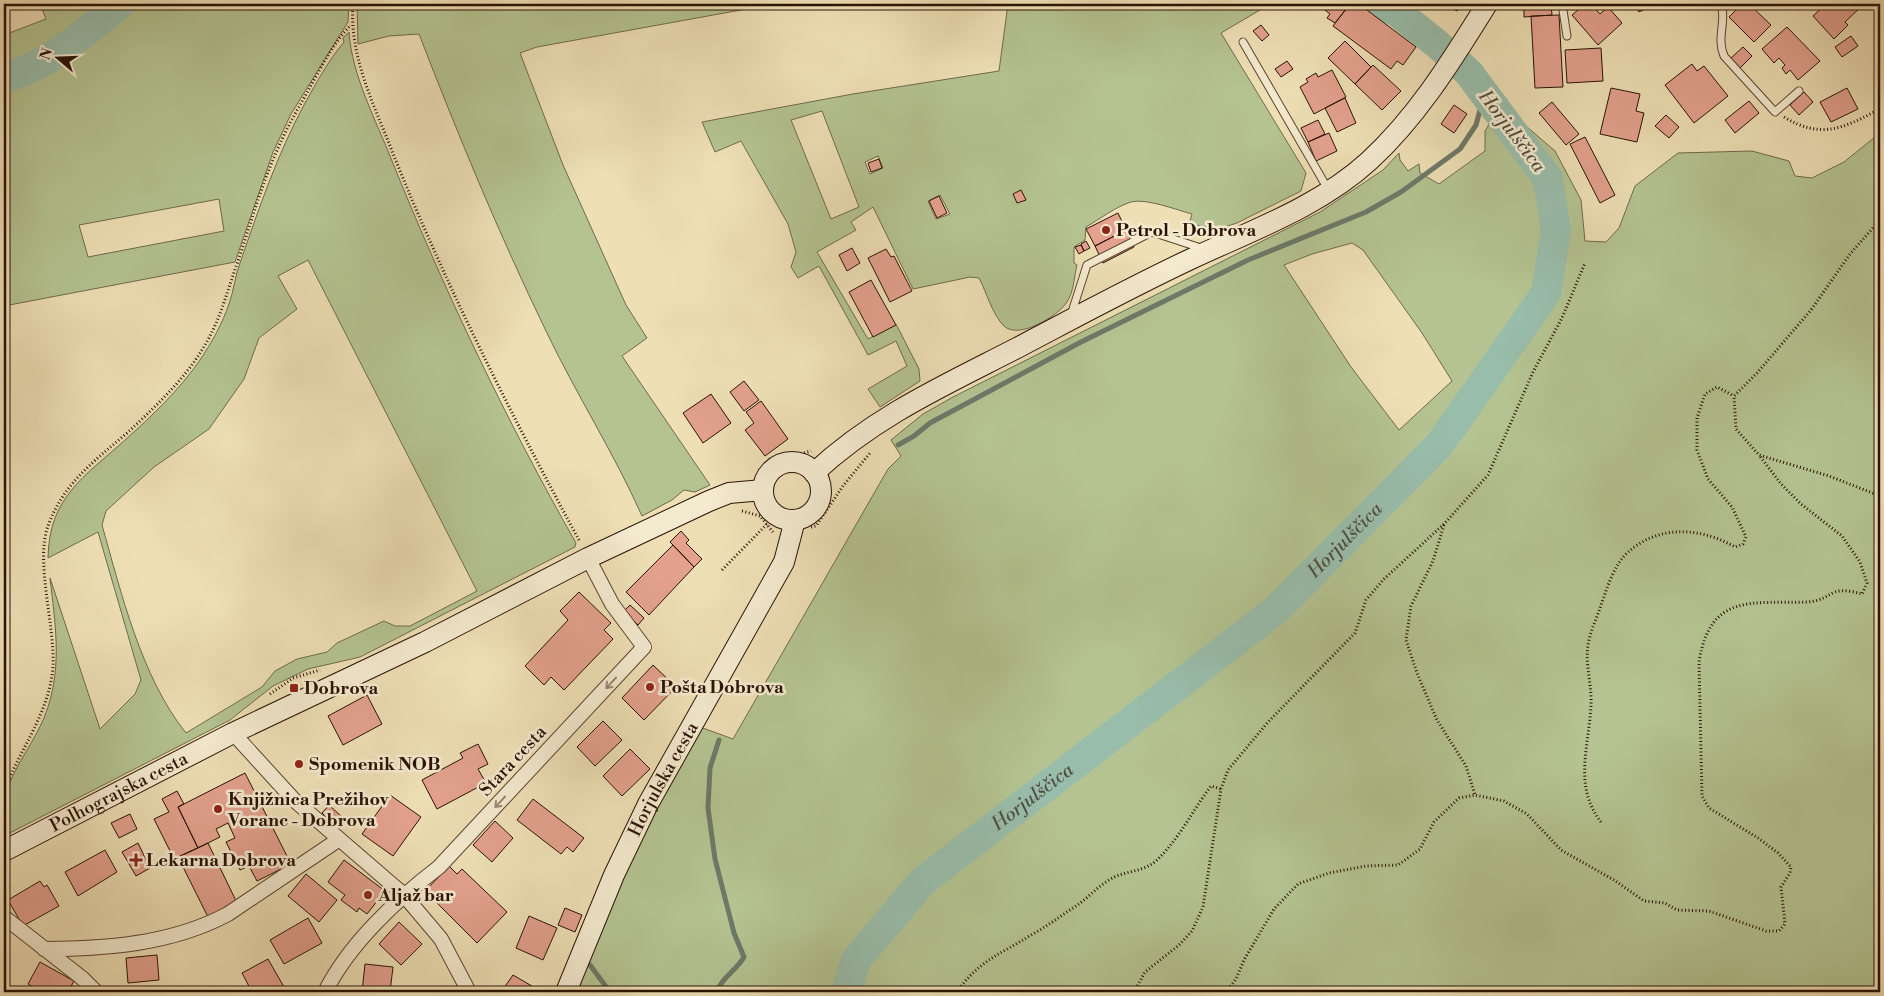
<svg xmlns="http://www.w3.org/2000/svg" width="1884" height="996" viewBox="0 0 1884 996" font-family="'Libre Bodoni',serif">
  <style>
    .green { fill: #b4c391; stroke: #6f6a4c; fill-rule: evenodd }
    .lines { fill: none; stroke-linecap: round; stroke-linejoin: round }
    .stream { stroke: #6d7969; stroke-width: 5 }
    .river { stroke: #99bdab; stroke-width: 30 }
    .building { fill: #e3a18e; stroke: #2a1206 }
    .lane-casing { stroke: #5b4532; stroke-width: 9 }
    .street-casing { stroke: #5b4532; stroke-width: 16 }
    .secondary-casing { stroke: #2a1206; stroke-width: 22 }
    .path { stroke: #2a1206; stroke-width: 3; stroke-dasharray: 1 2.5; stroke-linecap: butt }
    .lane { stroke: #f4eacf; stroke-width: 7 }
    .street { stroke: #f4eacf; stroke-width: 14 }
    .secondary { stroke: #f4eacf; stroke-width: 20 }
    .oneway { stroke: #998975 }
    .poi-dot { fill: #8f2418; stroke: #f4eacf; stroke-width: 2 }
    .labels { text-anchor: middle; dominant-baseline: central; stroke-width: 5; stroke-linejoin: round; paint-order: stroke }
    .poi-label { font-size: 18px; font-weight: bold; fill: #2a1206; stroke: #f4eacf; text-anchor: start }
    .street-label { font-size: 18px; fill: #2a1206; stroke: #f4eacf }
    .water-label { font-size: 19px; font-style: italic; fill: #514e40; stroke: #f4eacf }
  </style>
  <rect width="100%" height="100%" fill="#eedfb5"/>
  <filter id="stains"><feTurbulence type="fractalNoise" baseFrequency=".004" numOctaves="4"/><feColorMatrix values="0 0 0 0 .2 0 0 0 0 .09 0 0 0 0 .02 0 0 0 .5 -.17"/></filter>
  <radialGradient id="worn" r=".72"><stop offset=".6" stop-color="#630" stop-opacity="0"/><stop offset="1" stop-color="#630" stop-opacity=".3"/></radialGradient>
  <path class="green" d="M40 4H104L58 40 4 66V35L46 19Z
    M135 4H349L348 22 291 114 273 152 235 262 4 306V90C46 76 107 38 135 4ZM219 199 224 231 88 257 79 225Z
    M357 4H774L537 47 520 53 563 165 626 305 647 338 622 356 710 485 695 492 684 490 672 500 642 516C614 453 576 394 546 331 499 234 458 135 419 34L389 36 358 44Z
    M1008 4H1270L1221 33 1306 173 1301 191 1237 223 1218 229 1189 224 1192 214C1177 210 1146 198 1131 202 1115 207 1100 219 1086 227L1085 240 1074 247V263L1077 265C1074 277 1074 291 1067 302 1058 316 1019 340 1004 326 992 314 987 293 979 278L970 277 913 289 873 207 851 222 856 230 817 252 868 339 896 324 919 369 920 381 880 407 868 389 907 366 896 341 868 355 819 266 798 278 791 267 796 252 788 224 741 141 715 152 702 122 853 94 999 71ZM822 111 859 207 831 219 791 120ZM878 156 883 168 870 174 865 162ZM940 195 950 214 936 219 928 201Z
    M349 32C352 76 376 120 392 161 444 290 507 422 576 543L575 547 360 657 308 669 273 686 230 720 4 836C4 825 2 812 4 801 11 767 38 740 48 707 62 664 55 622 50 578L100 729 135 694 141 680 98 532 48 558C49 497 84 477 125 440 151 417 180 389 200 360 212 342 222 324 229 304 234 290 235 276 240 263 259 208 277 155 305 103 317 82 328 61 344 42L343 38ZM308 260 477 591 410 626H395L384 621 337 643 327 652 297 659 275 671 262 687 186 733C141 677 121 592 102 525L106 511 154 467 209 429 244 379 259 338 297 309 278 276Z
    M1504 116 1519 120 1555 151 1581 200 1585 241 1606 242 1619 228 1635 186 1678 153 1752 151 1789 161 1795 176 1812 178 1844 162 1880 133V992H574L624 870 700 727 733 739 888 469 901 456 891 440 923 414 953 397 1320 212 1383 170 1399 153 1400 160 1408 171 1419 164 1420 173 1439 184 1485 151V131L1491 121ZM1352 243 1363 250 1422 333 1452 381 1399 430 1351 367 1284 265 1312 254Z"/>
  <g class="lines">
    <path class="stream" d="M898 445 914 436 930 423 1081 342 1248 260 1366 212 1401 192 1460 149 1476 125 1484 95
      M590 965 610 992
      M717 992C721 978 736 971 744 957L734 933 715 859 708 808 710 768 719 740"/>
    <g class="river">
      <path d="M4 78C46 67 87 31 120 4"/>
      <path id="s1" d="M846 992 856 960 923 881 1276 610 1440 444 1546 293 1556 230 1548 179 1469 73 1437 44 1397 12 1380 4"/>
    </g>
  </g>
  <path class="building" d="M1322 4H1350L1335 23 1327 18 1330 14 1320 6Z
    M1350 4H1359L1416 47 1403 65 1397 61 1391 69 1333 26Z
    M1445 4H1462L1457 11Z
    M1524 4H1551L1552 15 1524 17Z
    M1585 4H1591L1600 14 1608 7 1622 23 1598 45 1572 15Z
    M1634 4H1655L1639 12Z
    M1742 4H1749L1771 25 1754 42 1729 17Z
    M1791 4H1804L1795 9Z
    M1826 4H1864L1845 22 1848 25 1834 39 1813 16Z
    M1559 15 1563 87 1535 88 1531 16Z
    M1261 25 1269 35 1262 41 1253 31Z
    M1787 27 1820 61 1798 80 1790 70 1786 74 1782 68 1785 65 1779 58 1774 63 1762 49Z
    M1851 36 1858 46 1842 57 1835 47Z
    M1345 41 1371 67 1355 84 1328 58Z
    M1743 47 1752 56 1740 68 1731 58Z
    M1601 48 1603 81 1567 83 1565 50Z
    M1287 61 1293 69 1281 77 1275 69Z
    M1692 64 1697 71 1704 66 1728 96 1694 123 1665 85Z
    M1373 65 1401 91 1382 110 1355 84Z
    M1332 70 1346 97 1314 114 1300 87 1308 82 1306 79 1316 73 1318 77Z
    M1611 88 1640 94 1636 111 1644 113 1637 142 1600 134Z
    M1847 88 1858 109 1831 122 1820 102Z
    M1804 92 1813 102 1799 115 1790 105Z
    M1345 98 1356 123 1337 132 1325 108Z
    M1749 101 1759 113 1735 133 1725 120Z
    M1552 102 1579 134 1566 145 1539 113Z
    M1454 105 1467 114 1454 133 1441 124Z
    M1666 115 1679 127 1669 138 1655 126Z
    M1318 120 1325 134 1308 142 1301 128Z
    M1329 133 1337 151 1316 161 1308 142Z
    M1585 137 1615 195 1600 203 1570 144Z
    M879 159 882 168 871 172 868 163Z
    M1021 190 1026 200 1017 203 1013 194Z
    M939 196 947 213 937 218 929 201Z
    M1118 213 1126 230 1095 246 1086 229Z
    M1126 230 1134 247 1103 263 1095 246Z
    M1086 241 1090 248 1084 251 1081 244Z
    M1081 245 1084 251 1079 254 1075 247Z
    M852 248 860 263 847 271 839 255Z
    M886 249 891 257 894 256 912 291 890 302 868 258Z
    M871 280 896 325 873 337 849 292Z
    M744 381 759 400 744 411 730 392Z
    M711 394 731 423 703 443 683 413Z
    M761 401 788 439 765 456 745 430 754 423 746 412Z
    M681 531 689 540 686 543 702 559 694 567 670 542Z
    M673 545 694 567 649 615 626 592Z
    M579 592 611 623 604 630 613 639 564 690 551 677 544 685 525 666 568 620 560 611Z
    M630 605 644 618 638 625 624 611Z
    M653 665 676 687 644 720 622 698Z
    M367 695 382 724 343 745 328 716Z
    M603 721 622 740 595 766 577 747Z
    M478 744 488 764 478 769 486 783 437 809 422 780 463 758 460 753Z
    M630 749 650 769 622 796 603 776Z
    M245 773 291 864 257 881 249 866 240 870 226 842 235 838 228 823 216 829 220 837 198 848 178 807Z
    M177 791 184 804 178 807 198 848 174 859 154 819 169 812 162 799Z
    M390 795 421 817 393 856 362 834Z
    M533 799 584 838 573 852 567 847 561 854 517 820Z
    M329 805 342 817 334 825 322 813Z
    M130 814 137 829 119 838 111 823Z
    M495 821 513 838 492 862 473 845Z
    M138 843 150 868 136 876 122 852Z
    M208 843 239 907 210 921 178 857Z
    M105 850 117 872 78 896 65 872Z
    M344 860 385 891 367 914 359 908 357 912 341 900 345 895 328 882Z
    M449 866 457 874 462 869 507 912 477 943 425 891Z
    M306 874 337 900 319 922 288 896Z
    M40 881 44 887 47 885 59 906 23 926 8 900Z
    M565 908 582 915 575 932 558 925Z
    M529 916 557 928 543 960 516 948Z
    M308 918 322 943 284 964 270 940Z
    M399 922 422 944 401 965 379 944Z
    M157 955 159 980 128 983 126 958Z
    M268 959 284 987 274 992H252L242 973Z
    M40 962 74 981 68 992H42L28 984Z
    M365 964 393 967 390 992H362Z
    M513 975 537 989 534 992H501Z
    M204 987 207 992H192Z"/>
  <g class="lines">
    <g class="lane-casing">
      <path id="lane" d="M1562 4 1567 36
        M1721 4C1727 21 1716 37 1724 56L1775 112 1799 91
        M1243 42 1329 191
        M1071 315 1087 265 1152 232 1204 249"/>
    </g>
    <g class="street-casing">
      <path id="street" d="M233 733 294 800 403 894 441 939 469 992
        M4 917 82 978 96 992
        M44 949C106 949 172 944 228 914L338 840
        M325 992C349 944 397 899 439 867L644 647 612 604 588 558"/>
    </g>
    <g class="secondary-casing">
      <g id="secondary">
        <circle cx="792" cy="491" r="29"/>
        <path d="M814 473C875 416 945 385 1017 348 1076 317 1133 286 1193 258 1253 230 1320 206 1369 161 1418 116 1452 60 1487 4"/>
        <path id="s2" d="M4 851 233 733 425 642 588 558 709 501 729 493 763 490"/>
        <path id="s3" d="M566 992 614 875 648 804 784 562 795 520"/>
      </g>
    </g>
    <path class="path" d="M353 4C349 58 375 106 394 156 447 288 512 416 580 542
      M1784 117C1820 139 1842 129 1876 111L1880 115
      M1880 220 1850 254 1811 310 1757 373 1734 396 1736 429 1759 455 1829 476 1880 496
      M759 471 775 461 811 451
      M742 511 760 516 773 532
      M1444 525 1433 561 1411 606 1406 640 1417 673 1437 720 1466 766 1475 795
      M811 527 816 526 843 486 870 453
      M722 570 776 515
      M270 694 293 678 320 670
      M4 791C20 749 50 712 53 666 55 626 35 561 48 526 63 484 93 462 126 434 153 409 183 381 202 350 220 322 227 291 238 261 252 219 264 177 283 137 291 120 301 104 310 87 322 66 334 42 351 25
      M1601 822C1573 786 1589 747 1591 705 1592 685 1585 665 1588 645 1590 632 1596 620 1600 608 1606 591 1613 567 1626 554 1658 524 1700 527 1735 547L1743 544 1746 537 1732 507 1708 479 1697 450V418L1705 394 1717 387 1734 396
      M957 992C978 961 1001 954 1031 935 1046 927 1059 917 1073 908 1086 900 1096 888 1109 880 1124 870 1143 873 1157 860 1179 839 1193 810 1211 786L1221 789
      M1134 992 1145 972 1179 945 1192 931 1203 907 1221 789 1228 770 1268 722 1355 633 1366 600 1384 579 1444 524 1488 475 1533 372 1562 318 1585 263
      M1226 992 1236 979 1244 960 1274 909 1298 884 1329 873 1366 866 1398 865 1420 849 1434 822 1459 798 1475 795 1504 801 1527 814 1561 850 1614 880 1644 901 1665 903 1677 910 1709 911 1766 931H1779L1785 924 1781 887 1790 873 1791 867 1778 853 1758 838 1709 808 1702 796 1699 662C1710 592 1753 604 1807 602 1821 601 1824 597 1835 592 1843 589 1854 592 1862 594L1867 583 1860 562 1842 536 1801 504 1781 484 1759 455"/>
    <use href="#lane" class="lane"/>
    <use href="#street" class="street"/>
    <use href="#secondary" class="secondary"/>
  </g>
  <defs><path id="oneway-shaft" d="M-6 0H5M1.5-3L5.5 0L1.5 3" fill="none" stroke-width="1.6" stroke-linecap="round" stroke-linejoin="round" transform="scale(1.25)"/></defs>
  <g class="oneway">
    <use href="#oneway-shaft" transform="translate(611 683) rotate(133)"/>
    <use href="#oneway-shaft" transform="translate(500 802) rotate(133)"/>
  </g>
  <g class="poi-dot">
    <circle cx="1106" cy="230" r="5"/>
    <circle cx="650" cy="687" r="5"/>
    <rect x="289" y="683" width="10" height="10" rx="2.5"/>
    <circle cx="299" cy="764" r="5"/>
    <circle cx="218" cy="809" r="5"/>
    <path d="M133.5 852.5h5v5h5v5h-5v5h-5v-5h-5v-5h5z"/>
    <circle cx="368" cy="895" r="5"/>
  </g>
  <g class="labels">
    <g class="poi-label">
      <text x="1116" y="230">Petrol - Dobrova</text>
      <text x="660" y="687">Pošta Dobrova</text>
      <text x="304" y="688">Dobrova</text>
      <text x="309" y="764">Spomenik NOB</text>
      <text x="228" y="799">Knjižnica Prežihov<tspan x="228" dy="21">Voranc - Dobrova</tspan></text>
      <text x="146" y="860">Lekarna Dobrova</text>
      <text x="378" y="895">Aljaž bar</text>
    </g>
    <g class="street-label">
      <text transform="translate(513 761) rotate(-47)">Stara cesta</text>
      <text stroke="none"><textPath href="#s3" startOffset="234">Horjulska cesta</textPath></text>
      <text stroke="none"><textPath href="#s2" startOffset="129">Polhograjska cesta</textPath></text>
    </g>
    <g class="water-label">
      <text transform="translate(1512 131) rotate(53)">Horjulščica</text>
      <text stroke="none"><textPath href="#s1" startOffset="680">Horjulščica</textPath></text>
      <text stroke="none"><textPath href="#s1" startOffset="275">Horjulščica</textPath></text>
    </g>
  </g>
  <rect width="1884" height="996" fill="none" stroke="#eedfb5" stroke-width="20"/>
  <rect x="5" y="5" width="1874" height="986" fill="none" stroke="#2a1206" stroke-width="2.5"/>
  <rect x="10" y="10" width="1864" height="976" fill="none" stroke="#2a1206"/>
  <g transform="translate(58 58) rotate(289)" stroke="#f4eacf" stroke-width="4" paint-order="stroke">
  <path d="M0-4L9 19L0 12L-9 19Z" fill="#2a1206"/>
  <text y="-8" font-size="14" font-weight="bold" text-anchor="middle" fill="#2a1206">N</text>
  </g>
  <rect width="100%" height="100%" filter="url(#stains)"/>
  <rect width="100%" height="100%" fill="url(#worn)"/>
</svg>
